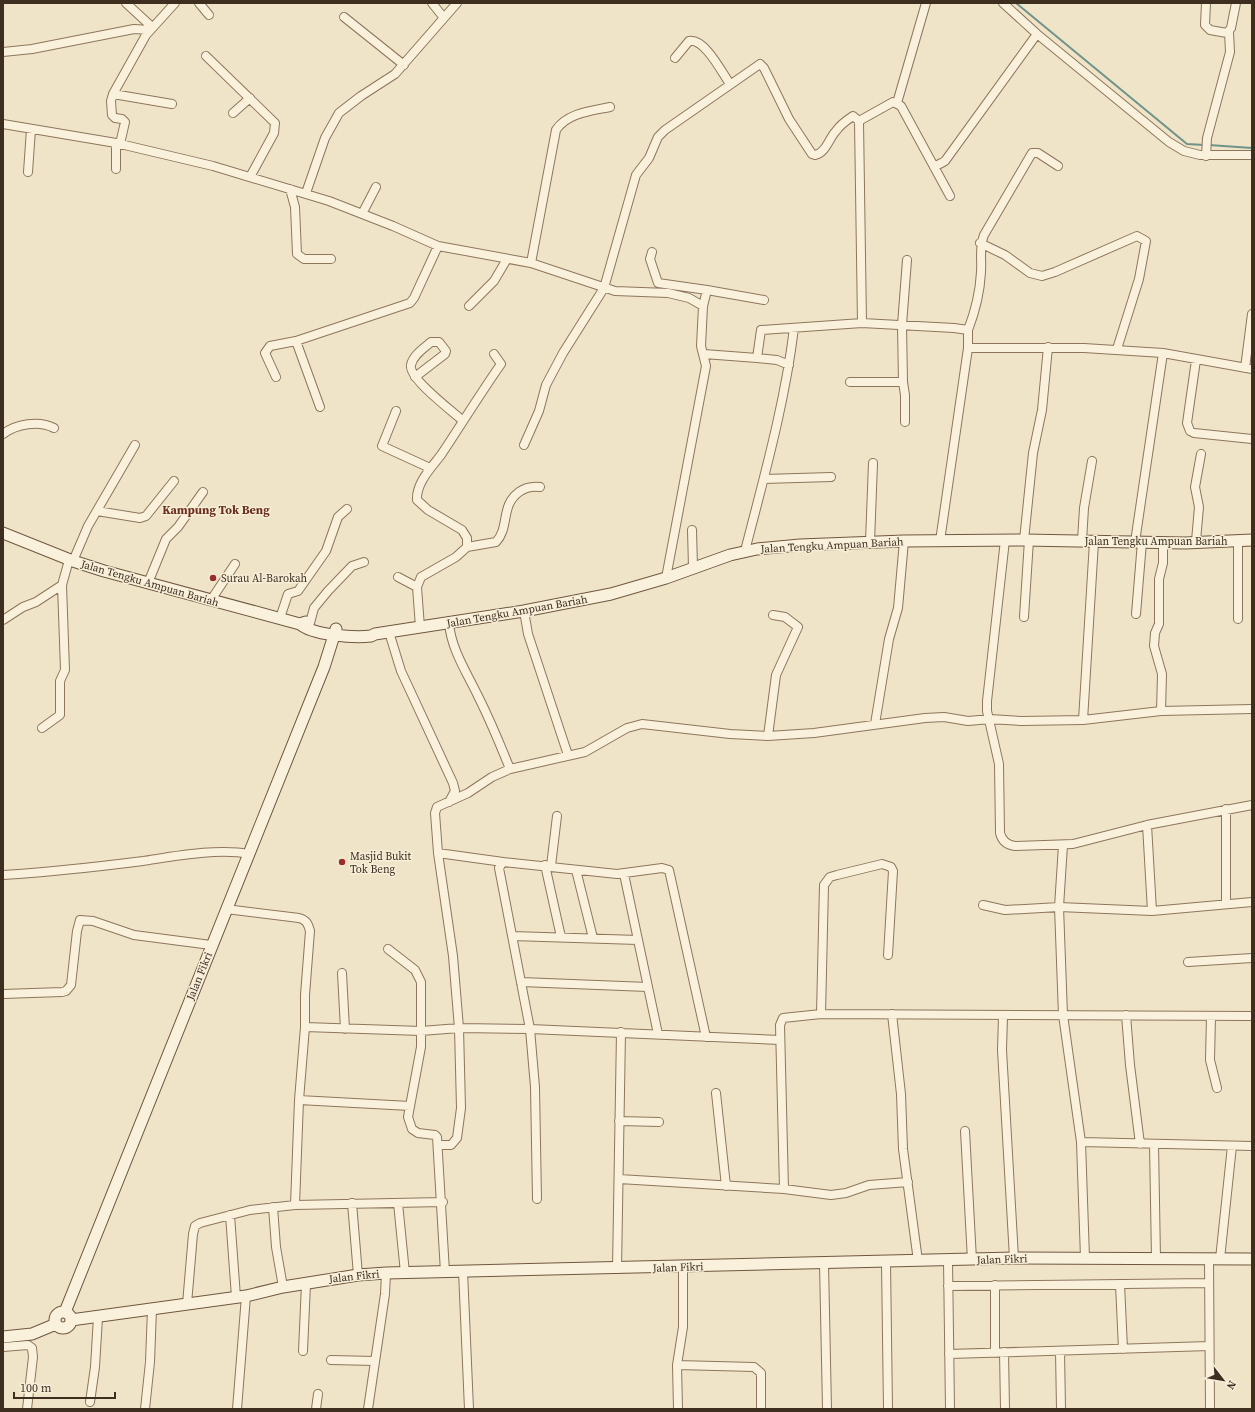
<svg xmlns="http://www.w3.org/2000/svg" width="1255" height="1412" font-family="'Source Serif 4',serif">
	<style>
		.lines { fill: none; stroke-linecap: round; stroke-linejoin: round }
		.stream { stroke: #6f938a; stroke-width: 2 }
		.street-casing { stroke: #8d765c; stroke-width: 10 }
		.secondary-casing { stroke: #6f573f; stroke-width: 13 }
		.street { stroke: #faf1dc; stroke-width: 8 }
		.secondary { stroke: #faf1dc; stroke-width: 11 }
		.poi-dot { fill: #9e2a2b; stroke: #f7eed8; stroke-width: 1.5 }
		.labels { text-anchor: middle; stroke-width: 3; stroke-linejoin: round; paint-order: stroke }
		.street-label { font-size: 11px; fill: #3d2e20; stroke: #f7eed8 }
		.poi-label { font-size: 11px; fill: #3d2e20; stroke: #f7eed8; text-anchor: start }
		.neighbourhood-label { font-size: 12px; font-weight: bold; fill: #6b2e1e; stroke: #f7eed8 }
	</style>
	<rect width="100%" height="100%" fill="#f0e4c8"/>
	<g class="lines">
		<path class="stream" d="M 1016,3 L 1187,144 L 1205,145
			M 1209,145 L 1252,148"/>
		<g class="street-casing">
			<path id="street" d="M 126,3 L 152,27
				M 199,3 L 209,15
				M 432,3 L 444,18
				M 1003,3 L 1037,34 L 1169,142 L 1184,151 L 1200,155 L 1252,155
				M 1206,3 L 1205,25 L 1210,30 L 1227,33 L 1231,28 L 1236,3
				M 344,17 L 404,65
				M 3,52 L 32,49 L 134,29 L 150,30
				M 206,56 L 275,123 L 274,133 L 250,177
				M 675,58 L 689,41 C 705,38 722,73 730,84
				M 113,94 L 172,104
				M 897,103 L 926,3
				M 233,113 L 250,98
				M 3,124 L 116,143 L 213,166 L 329,201 L 393,226 L 438,246 L 531,263 L 615,291 L 668,293 L 689,298 L 703,306
				M 120,144 L 125,122 L 122,119 L 115,118 L 112,115 L 111,101 L 113,94 L 146,35 L 175,3
				M 1206,156 L 1207,138 L 1230,52 L 1229,32
				M 934,167 L 945,161 L 1037,34
				M 116,169 L 116,143
				M 28,172 L 31,129
				M 290,189 L 295,207 L 297,254 L 304,259 L 331,259
				M 306,193 L 325,138 L 339,113 L 361,96 L 395,74 L 457,3
				M 362,214 L 376,187
				M 980,243 L 1005,255 L 1030,273 L 1042,276 L 1055,272 L 1137,236 L 1146,241 L 1139,279 L 1117,349
				M 652,252 L 650,259 L 658,283 L 707,290
				M 531,263 L 556,130 C 567,113 591,111 610,107
				M 469,306 L 494,281 L 507,259
				M 862,323 L 859,121 L 893,102 L 901,106 L 950,196
				M 968,330 C 975,312 980,292 981,272 C 982,259 979,247 984,235 L 1032,153 L 1038,153 L 1058,166
				M 296,341 L 320,407
				M 968,348 L 1084,348 L 1163,353
				M 704,354 L 757,358 L 761,330 L 862,323 L 954,328 L 968,330 L 968,348 L 940,541
				M 757,358 L 777,360 L 789,365
				M 1196,360 L 1187,423 L 1190,431 L 1194,433 L 1252,439
				M 1245,368 L 1252,314
				M 276,377 L 265,353 L 270,346 L 296,341 L 410,303 L 414,298 L 438,246
				M 415,377 L 445,354 L 446,351 L 439,342 L 431,342 C 424,348 413,355 411,365 C 408,378 452,411 462,420
				M 850,382 L 903,382 L 902,325 L 907,260
				M 903,382 L 905,395 L 905,422
				M 396,411 L 382,446 L 430,468
				M 3,434 C 16,424 39,420 54,428
				M 524,445 L 539,411 L 546,385 L 563,353 L 604,288 L 636,175 L 649,158 L 658,137 L 665,130 L 760,64 L 764,68 L 789,119 L 812,154 L 815,155 C 826,153 829,138 836,131 C 840,125 847,120 853,116 L 859,121
				M 764,479 L 831,477
				M 97,511 L 140,518 L 146,516 L 174,481
				M 692,530 L 693,567
				M 1005,540 L 987,701 L 987,711 L 999,764 L 1000,833 C 1002,841 1007,845 1015,846 L 1073,844 L 1147,825 L 1252,805
				M 1024,540 L 1033,453 L 1042,410 L 1048,347
				M 1082,541 L 1084,508 L 1092,461
				M 1196,541 L 1199,507 L 1195,487 L 1201,454
				M 1238,541 L 1238,619
				M 870,542 L 873,463
				M 1135,542 L 1163,353 L 1252,369
				M 467,547 L 467,538 L 462,530 L 428,510 L 417,500 C 416,483 431,468 441,455 C 461,425 480,394 501,364 L 494,354
				M 745,551 C 764,477 785,403 794,328
				M 73,561 L 88,526 L 135,445
				M 398,577 L 417,587
				M 666,578 L 706,366 L 701,346 L 703,306 L 707,290 L 764,300
				M 148,583 L 166,539 L 178,527 L 203,492
				M 211,600 L 235,564
				M 524,611 L 528,634 L 568,755
				M 1136,614 L 1142,542
				M 1024,617 L 1029,540
				M 280,618 L 288,594 L 298,591 L 326,551 L 338,517 L 347,509
				M 3,620 L 23,607 L 36,602 L 62,585 L 69,560
				M 310,623 L 314,608 L 328,591 L 352,566 L 364,562
				M 449,623 C 451,649 467,673 478,696 C 490,720 500,744 510,769
				M 420,627 L 417,587 L 421,577 L 456,557 L 467,547 L 496,542 C 510,527 500,506 519,492 C 526,487 532,486 540,487
				M 389,632 L 401,671 L 453,783 L 455,791 L 449,802
				M 1161,711 L 1162,674 L 1154,646 L 1155,633 L 1159,624 L 1159,579 L 1163,563 L 1163,542
				M 1083,720 L 1094,542
				M 875,724 L 889,639 L 898,608 L 904,541
				M 42,728 L 60,715 L 60,681 L 65,670 L 62,585
				M 768,736 L 776,675 L 798,627 L 785,617 L 773,615
				M 1226,809 L 1226,904
				M 1147,825 L 1152,911
				M 1063,845 L 1059,907 L 1063,1015 L 1081,1142 L 1085,1258
				M 438,853 L 503,862
				M 545,865 L 561,937
				M 551,866 L 557,816
				M 576,870 L 593,938
				M 624,874 L 658,1034
				M 3,875 C 50,872 96,867 143,861 C 176,856 217,848 250,854
				M 983,905 L 1005,910 L 1059,907 L 1152,911 L 1252,902
				M 226,909 L 299,918 C 306,920 308,923 310,931 L 305,995 L 305,1027 L 299,1100 L 295,1205
				M 512,936 L 638,940
				M 388,949 L 415,970 L 421,982 L 421,1047 L 408,1117 L 412,1129 L 418,1133 L 435,1135 L 437,1137 L 445,1272
				M 1188,962 L 1252,958
				M 342,973 L 345,1029
				M 521,982 L 648,987
				M 3,994 L 62,992 L 66,991 L 71,985 L 77,931 L 80,920 L 93,921 L 134,935 L 211,945
				M 821,1014 L 824,885 L 830,877 L 837,875 L 882,864 L 891,867 L 893,871 L 888,955
				M 892,1014 L 901,1094 L 903,1149 L 918,1261
				M 1126,1015 L 1130,1065 L 1140,1144
				M 1003,1016 L 1002,1050 L 1014,1258
				M 1211,1016 L 1210,1060 L 1217,1088
				M 305,1027 L 421,1031 L 459,1028 L 530,1029 L 780,1040
				M 716,1093 L 726,1186
				M 299,1100 L 410,1106
				M 619,1121 L 659,1122
				M 965,1131 L 972,1260
				M 1081,1142 L 1252,1146
				M 1154,1144 L 1156,1259
				M 438,1145 L 451,1145 L 457,1138 L 461,1108 L 459,1028 L 453,956 L 438,853 L 435,813 L 437,807 L 468,793 L 492,777 L 510,769 L 585,752 L 627,728 L 642,724 L 730,734 L 768,736 L 814,733 L 925,718 L 944,717 L 968,721 L 990,719 L 1021,721 L 1083,720 L 1161,711 L 1252,709
				M 619,1179 L 784,1189 L 831,1195 L 846,1193 L 869,1185 L 908,1182
				M 784,1189 L 780,1025 L 783,1018 L 821,1014 L 1252,1016
				M 537,1199 L 535,1087 L 530,1029 L 499,868 L 503,862 L 617,874 L 662,868 L 669,870 L 706,1037
				M 352,1203 L 358,1275
				M 398,1203 L 405,1273
				M 273,1207 L 276,1247 L 283,1287
				M 230,1215 L 236,1297
				M 1209,1259 L 1210,1409
				M 1220,1259 L 1232,1146
				M 948,1260 L 950,1409
				M 886,1262 L 888,1409
				M 824,1263 L 827,1409
				M 617,1269 L 621,1032
				M 463,1271 L 469,1409
				M 1120,1284 L 1123,1349
				M 995,1285 L 995,1353
				M 948,1286 L 1209,1283
				M 187,1304 L 193,1234 L 195,1226 L 200,1223 L 250,1210 L 295,1205 L 443,1202
				M 3,1347 L 28,1345 L 32,1348 L 33,1357 L 27,1409
				M 303,1351 L 306,1284
				M 1060,1351 L 1061,1409
				M 1004,1352 L 1005,1409
				M 949,1354 L 1209,1346
				M 331,1360 L 375,1361
				M 677,1365 L 754,1367 L 761,1373 L 761,1409
				M 90,1402 L 95,1367 L 98,1317
				M 145,1409 L 150,1362 L 152,1309
				M 237,1409 L 246,1296
				M 316,1409 L 318,1394
				M 368,1409 L 385,1294 L 386,1273
				M 678,1409 L 677,1365 L 683,1327 L 683,1267"/>
		</g>
		<g class="secondary-casing">
			<path id="secondary" d="M 3,533 L 73,561 L 104,571 L 300,624 L 306,622
				M 300,624 C 312,635 354,638 371,636 L 375,634 L 524,611 L 611,594 L 666,578 L 730,555 L 757,549 L 800,545 L 904,541 L 1024,540 L 1185,543 L 1252,540
				M 65,1312 L 324,667 L 336,629
				M55 1320a8 8 0 1 1 16 0a8 8 0 1 1-16 0Z
				M 71,1320 L 246,1296 L 283,1287 L 358,1275 L 386,1273 L 1014,1258 L 1252,1259
				M 3,1337 L 32,1334 L 56,1324"/>
		</g>
		<use href="#street" class="street"/>
		<use href="#secondary" class="secondary"/>
	</g>
	<g class="poi-dot">
		<circle cx="213" cy="578" r="4"/>
		<circle cx="342" cy="862" r="4"/>
	</g>
	<g class="labels">
		<g class="street-label">
			<text x="1156" y="545">Jalan Tengku Ampuan Bariah</text>
			<text transform="translate(832 545) rotate(-3)" y="4">Jalan Tengku Ampuan Bariah</text>
			<text transform="translate(150 583) rotate(16)" y="4">Jalan Tengku Ampuan Bariah</text>
			<text transform="translate(517 611) rotate(-10)" y="4">Jalan Tengku Ampuan Bariah</text>
			<text transform="translate(199 976) rotate(-68)" y="4">Jalan Fikri</text>
			<text transform="translate(1002 1259) rotate(-2)" y="4">Jalan Fikri</text>
			<text transform="translate(678 1267) rotate(-2)" y="4">Jalan Fikri</text>
			<text transform="translate(354 1276) rotate(-6)" y="4">Jalan Fikri</text>
		</g>
		<g class="poi-label">
			<text x="221" y="582">Surau Al-Barokah</text>
			<text x="350" y="860">Masjid Bukit<tspan x="350" dy="13">Tok Beng</tspan></text>
		</g>
		<g class="neighbourhood-label">
			<text x="216" y="514">Kampung Tok Beng</text>
		</g>
	</g>
	<rect width="1255" height="1412" fill="none" stroke="#3d2e20" stroke-width="8"/>
	<g transform="translate(1223 1380) rotate(121)" stroke="#f7eed8" stroke-width="3" paint-order="stroke">
	<path d="M0-3L7 15L0 10L-7 15Z" fill="#3d2e20"/>
	<text y="-6" font-size="11" font-weight="bold" text-anchor="middle" fill="#3d2e20">N</text>
	</g>
	<path d="M14 1392v6h101v-6" fill="none" stroke="#3d2e20" stroke-width="2"/>
	<text x="20" y="1392" font-size="12" fill="#3d2e20" stroke="#f7eed8" stroke-width="3" paint-order="stroke">100 m</text>
</svg>
